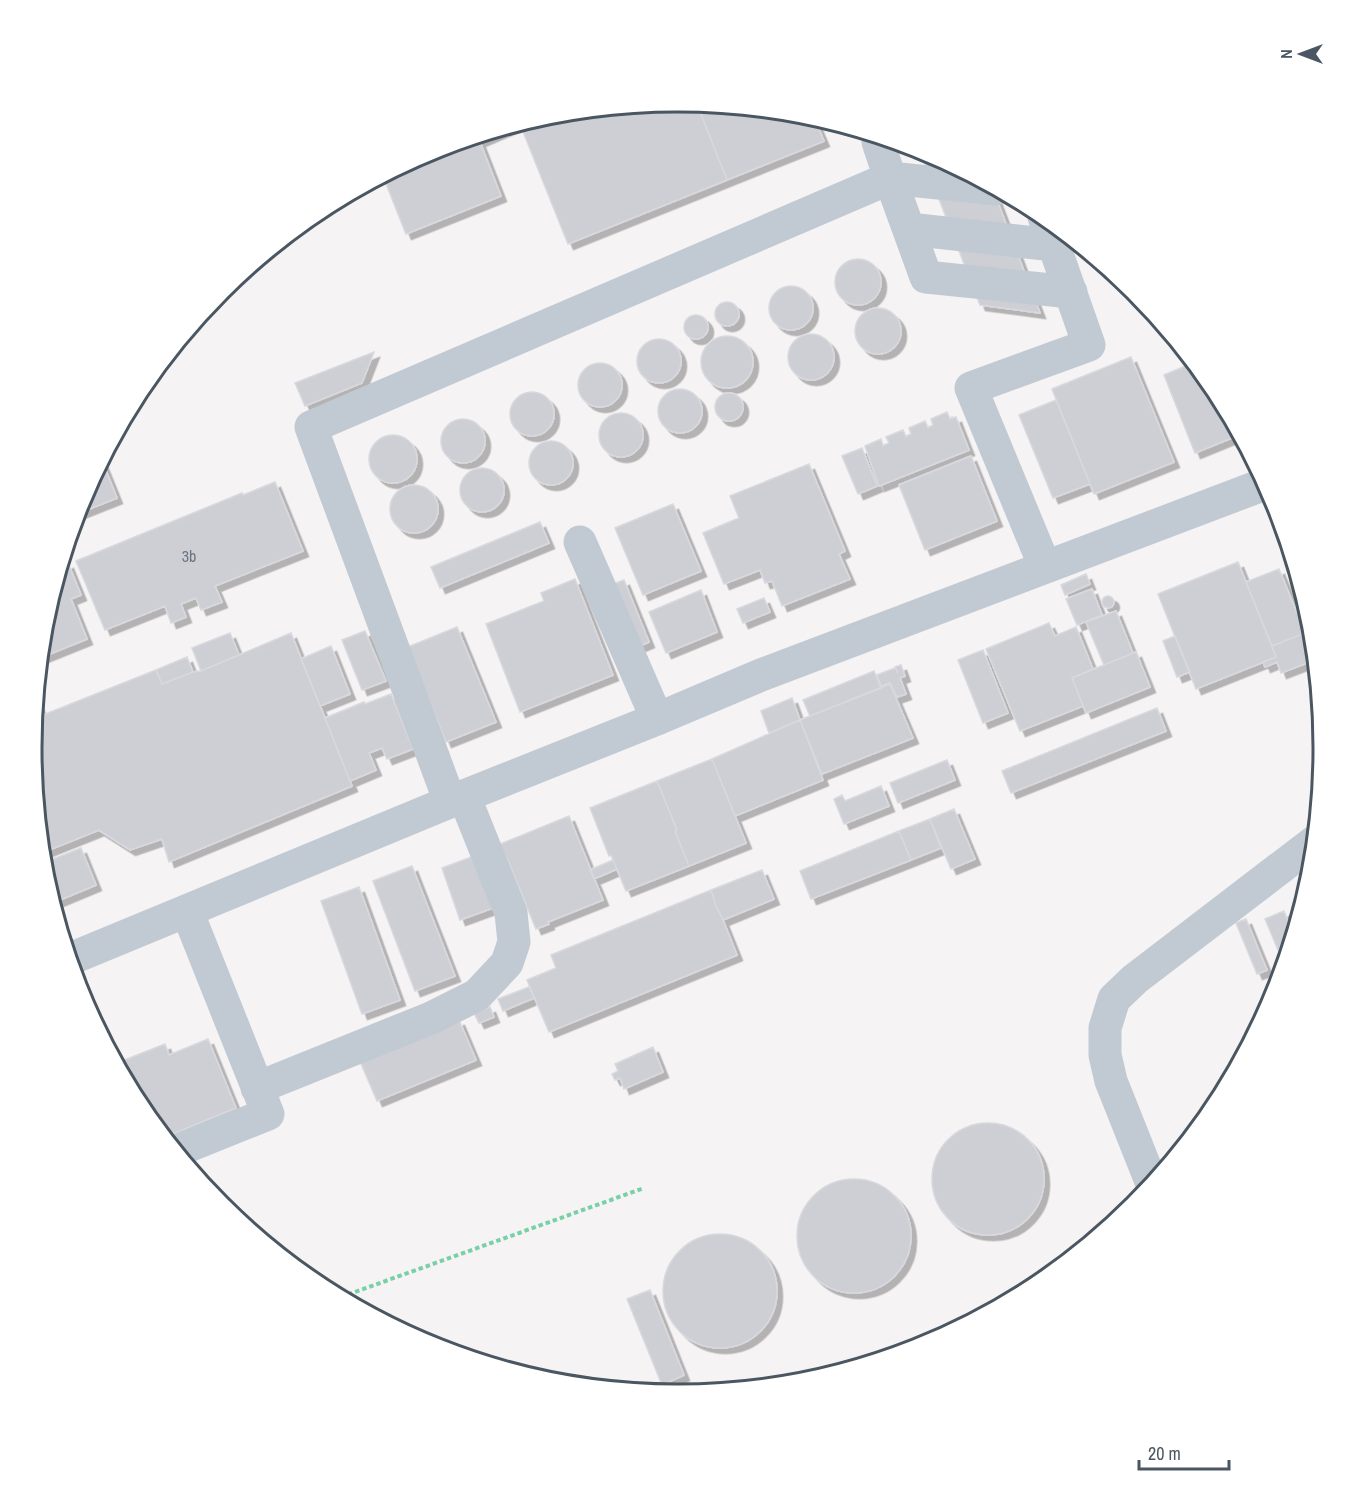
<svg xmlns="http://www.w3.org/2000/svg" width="1355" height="1496" font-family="'Archivo Narrow',sans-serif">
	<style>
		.building { fill: #cdcfd5; stroke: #d7d9de; stroke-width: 1.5; filter: url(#shadow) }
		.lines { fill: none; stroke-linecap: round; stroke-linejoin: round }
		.path { stroke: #7ad0a6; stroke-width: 4; stroke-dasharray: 4.5 3; stroke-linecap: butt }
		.minor { stroke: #c1cad2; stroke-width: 33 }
		.labels { text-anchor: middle; stroke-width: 4.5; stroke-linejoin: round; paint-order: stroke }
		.number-label { font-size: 16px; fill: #6b747e }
		.rim { fill: none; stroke: #4a5661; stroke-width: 3 }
	</style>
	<defs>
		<filter id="shadow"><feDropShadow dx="5.5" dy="5.5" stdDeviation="0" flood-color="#0004"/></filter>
	</defs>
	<rect width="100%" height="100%" fill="#f5f3f3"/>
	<path class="building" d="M 678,102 L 697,104 L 727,180 L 568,244 L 520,124 L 552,114 Z
		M 697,104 L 804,114 L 814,118 L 824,141 L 727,180 Z
		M 520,124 L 480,141 L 478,137 Z
		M 478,137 L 501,196 L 406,234 L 383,176 L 431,151 Z
		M 920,150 L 992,187 L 1040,313 L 980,305 Z
		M835 282a23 23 0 1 1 46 0a23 23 0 1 1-46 0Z
		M769 308a22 22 0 1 1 44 0a22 22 0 1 1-44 0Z
		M715 314a12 12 0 1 1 24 0a12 12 0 1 1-24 0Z
		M855 331a23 23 0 1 1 46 0a23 23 0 1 1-46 0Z
		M684 327a12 12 0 1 1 24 0a12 12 0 1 1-24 0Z
		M788 357a23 23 0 1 1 46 0a23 23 0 1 1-46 0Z
		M701 362a26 26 0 1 1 52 0a26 26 0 1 1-52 0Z
		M637 361a22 22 0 1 1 44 0a22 22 0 1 1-44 0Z
		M 374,352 L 362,383 L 305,406 L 295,383 Z
		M 1131,357 L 1174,462 L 1094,494 L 1052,389 Z
		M 1193,363 L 1215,389 L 1239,435 L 1195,453 L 1164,375 Z
		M578 385a22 22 0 1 1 44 0a22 22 0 1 1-44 0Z
		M658 411a22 22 0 1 1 44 0a22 22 0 1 1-44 0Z
		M510 414a22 22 0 1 1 44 0a22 22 0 1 1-44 0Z
		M715 407a14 14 0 1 1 28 0a14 14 0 1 1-28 0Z
		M 1056,400 L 1090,484 L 1053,498 L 1019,415 Z
		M 947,412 L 950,419 L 956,417 L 969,450 L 879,486 L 865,446 L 881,439 L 883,446 L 889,443 L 886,437 L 903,430 L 906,437 L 911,434 L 909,428 L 925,421 L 928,428 L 933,425 L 931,419 Z
		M599 435a22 22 0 1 1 44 0a22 22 0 1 1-44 0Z
		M441 441a22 22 0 1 1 44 0a22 22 0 1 1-44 0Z
		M369 459a24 24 0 1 1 48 0a24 24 0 1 1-48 0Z
		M529 463a22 22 0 1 1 44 0a22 22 0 1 1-44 0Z
		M 862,448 L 877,486 L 858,494 L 842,456 Z
		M 971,456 L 997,521 L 925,550 L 899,485 Z
		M 102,461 L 117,498 L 77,514 L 81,500 Z
		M 809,464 L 845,551 L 839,554 L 850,579 L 782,606 L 772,581 L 765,583 L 760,570 L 724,584 L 703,533 L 739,518 L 730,496 Z
		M460 490a22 22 0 1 1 44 0a22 22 0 1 1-44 0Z
		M 275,482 L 303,551 L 215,586 L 222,602 L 201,610 L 196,598 L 181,604 L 186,617 L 171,623 L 165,606 L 105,630 L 76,561 L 242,493 L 243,495 Z
		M390 509a24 24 0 1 1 48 0a24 24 0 1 1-48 0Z
		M 673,504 L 701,571 L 643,595 L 615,528 Z
		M 540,522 L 549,543 L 440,588 L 431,567 Z
		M 1238,562 L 1276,657 L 1196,689 L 1158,594 Z
		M 68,563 L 81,595 L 71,599 L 87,639 L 40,658 L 44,622 L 61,566 Z
		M 1279,569 L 1305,633 L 1272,646 L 1246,582 Z
		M 1086,574 L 1090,584 L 1065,595 L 1061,585 Z
		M 575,579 L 613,675 L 520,712 L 486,624 L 544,601 L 541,593 Z
		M 624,580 L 649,642 L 633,649 L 608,586 Z
		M 1092,589 L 1102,615 L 1077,625 L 1066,599 Z
		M 701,590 L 717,632 L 666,653 L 649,612 Z
		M1102 602a6 6 0 1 1 12 0a6 6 0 1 1-12 0Z
		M 764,598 L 770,612 L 743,623 L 737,609 Z
		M 1116,611 L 1133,653 L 1104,665 L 1086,622 Z
		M 1049,623 L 1055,636 L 1076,627 L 1093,669 L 1072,678 L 1083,706 L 1020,731 L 986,649 Z
		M 457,627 L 496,722 L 446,742 L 408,647 Z
		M 365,631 L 386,681 L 362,690 L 342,640 Z
		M 230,633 L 239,655 L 201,671 L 192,648 Z
		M 291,633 L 352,786 L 169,862 L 162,839 L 130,850 L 99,830 L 42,853 L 32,748 L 36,699 L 43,715 L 156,670 L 162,684 L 193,672 L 201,671 Z
		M 1305,633 L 1308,640 L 1313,638 L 1315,660 L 1281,673 L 1277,662 L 1265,667 L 1263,662 L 1276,657 L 1272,646 Z
		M 1175,636 L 1190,672 L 1177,677 L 1163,641 Z
		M 331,646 L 350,694 L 320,706 L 301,659 Z
		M 983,650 L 1008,713 L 983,723 L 958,660 Z
		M 1136,652 L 1150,687 L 1086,713 L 1072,678 Z
		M 187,657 L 193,672 L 162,684 L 156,670 Z
		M 901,665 L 905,676 L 900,678 L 906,694 L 897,697 L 890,683 L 881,686 L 877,675 L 895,668 L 898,673 L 895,667 Z
		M 874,671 L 881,688 L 810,716 L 803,700 Z
		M 890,684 L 913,738 L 822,774 L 800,720 Z
		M 391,694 L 413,749 L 387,759 L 382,748 L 369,753 L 376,770 L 350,781 L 325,718 L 364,702 L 365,704 Z
		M 792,698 L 800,720 L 769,733 L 761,711 Z
		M 1157,708 L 1166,731 L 1011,793 L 1002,771 Z
		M 800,720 L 823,780 L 735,816 L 712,759 Z
		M 712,759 L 746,843 L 689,866 L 675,831 L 677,830 L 657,781 Z
		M 947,760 L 955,780 L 898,803 L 890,783 Z
		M 657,781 L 677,830 L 675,831 L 689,866 L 626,891 L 611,855 L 609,856 L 590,808 Z
		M 881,786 L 889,806 L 844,824 L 834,799 L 842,795 L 845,801 Z
		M 954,809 L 975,859 L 951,869 L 930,819 Z
		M 569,816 L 603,900 L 548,922 L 549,924 L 536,929 L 507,858 L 504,860 L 498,845 Z
		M 930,819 L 941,848 L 911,860 L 899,831 Z
		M 899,831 L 911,860 L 811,899 L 800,871 Z
		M 81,848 L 96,885 L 53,903 L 44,874 L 43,863 Z
		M 474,856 L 493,908 L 460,920 L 442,868 Z
		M 613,860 L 617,869 L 594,879 L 590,870 Z
		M 412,866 L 455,976 L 415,991 L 373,881 Z
		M 762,870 L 774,899 L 723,920 L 716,906 L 711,890 Z
		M 359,887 L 400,1000 L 362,1014 L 321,901 Z
		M 711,890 L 716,906 L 723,920 L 737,955 L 549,1032 L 527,980 L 556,968 L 551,955 Z
		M 1284,911 L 1293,934 L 1287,955 L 1281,957 L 1265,919 Z
		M 1246,919 L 1267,970 L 1257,974 L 1236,923 Z
		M 529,987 L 534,998 L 503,1011 L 498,999 Z
		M 490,1007 L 494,1017 L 479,1023 L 474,1013 Z
		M 459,1020 L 476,1060 L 377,1101 L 359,1059 Z
		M 208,1039 L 236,1108 L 165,1137 L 140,1107 L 117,1063 L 165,1044 L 169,1055 Z
		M 653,1047 L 663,1072 L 624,1089 L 620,1078 L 615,1080 L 612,1074 L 618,1071 L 615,1064 Z
		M932 1179a56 56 0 1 1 112 0a56 56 0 1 1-112 0Z
		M797 1236a57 57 0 1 1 114 0a57 57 0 1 1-114 0Z
		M663 1291a57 57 0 1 1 114 0a57 57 0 1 1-114 0Z
		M 650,1290 L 684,1375 L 662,1385 L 627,1299 Z"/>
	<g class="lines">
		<path class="path" d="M 341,1297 L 644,1188"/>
		<path class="minor" d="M 996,189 L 890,178 L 926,277 L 1071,292
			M 1044,217 L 1089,345 L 971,388 L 1045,567
			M 909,229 L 1054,245
			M 580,542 L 657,719
			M 450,802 L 311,427 L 890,178 L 878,142 L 887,140
			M 70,959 L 464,796 L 657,719 L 761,675 L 1265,484
			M 257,1088 L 431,1018 L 477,995 L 507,963 L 514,942 L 511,913 L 464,796
			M 176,1151 L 268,1114 L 187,911
			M 1152,1184 L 1111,1081 L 1105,1055 L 1105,1028 L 1114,999 L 1135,979 L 1314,842"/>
	</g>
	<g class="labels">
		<g class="number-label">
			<text x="189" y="562">3b</text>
		</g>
	</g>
	<path d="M0 0H1355V1496H0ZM677 112H678A635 635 0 0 1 1313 747V749A635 635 0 0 1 678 1384H677A635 635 0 0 1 42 749V747A635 635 0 0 1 677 112Z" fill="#fff" fill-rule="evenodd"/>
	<path class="rim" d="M677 112H678A635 635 0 0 1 1313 747V749A635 635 0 0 1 678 1384H677A635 635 0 0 1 42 749V747A635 635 0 0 1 677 112Z"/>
	<g transform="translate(1301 54) rotate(270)" stroke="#ffffff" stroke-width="4.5" paint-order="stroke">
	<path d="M0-4.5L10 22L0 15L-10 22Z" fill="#4a5661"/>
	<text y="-9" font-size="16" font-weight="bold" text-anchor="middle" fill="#4a5661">N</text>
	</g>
	<path d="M1139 1460v9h90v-9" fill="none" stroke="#4a5661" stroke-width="3"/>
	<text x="1148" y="1460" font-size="18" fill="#4a5661" stroke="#ffffff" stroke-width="4.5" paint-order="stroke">20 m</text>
</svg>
